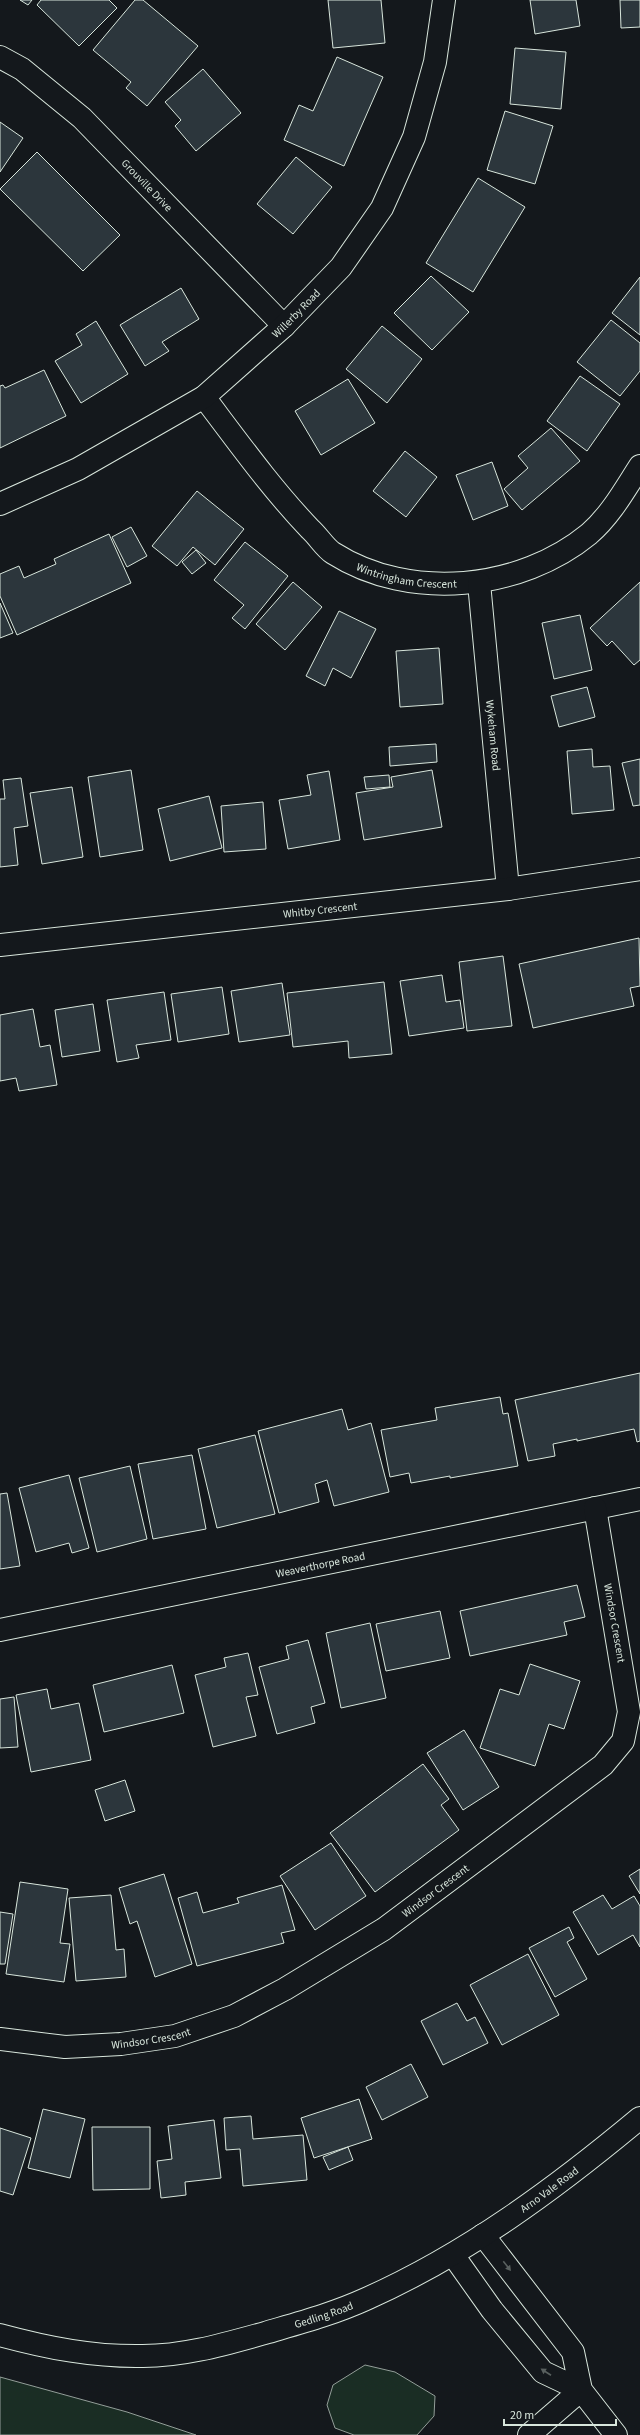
<svg xmlns="http://www.w3.org/2000/svg" width="640" height="2435" font-family="'Source Sans 3',sans-serif">
	<style>
		.green { fill: #1a2d24; stroke: #939e99 }
		.building { fill: #2c363c; stroke: #d8e6dc }
		.lines { fill: none; stroke-linecap: round; stroke-linejoin: round }
		.street-casing { stroke: #d8e6dc; stroke-width: 24 }
		.secondary-casing { stroke: #d8e6dc; stroke-width: 24 }
		.primary-casing { stroke: #d8e6dc; stroke-width: 24 }
		.street { stroke: #14181c; stroke-width: 22 }
		.secondary { stroke: #14181c; stroke-width: 22 }
		.primary { stroke: #14181c; stroke-width: 22 }
		.oneway { fill: #59605f }
		.labels { text-anchor: middle; stroke-width: 3; stroke-linejoin: round; paint-order: stroke }
		.street-label { font-size: 11px; fill: #d8e6dc; stroke: #14181c }
	</style>
	<rect width="100%" height="100%" fill="#14181c"/>
	<path class="green" d="M 365,2365 L 395,2372 L 435,2396 L 434,2416 L 417,2435 L 354,2435 L 335,2428 L 327,2405 L 333,2385 Z
		M 0,2377 L 127,2412 L 196,2435 L 0,2435 Z"/>
	<path class="building" d="M 20,0 L 32,0 L 28,5 Z
		M 41,0 L 109,0 L 117,8 L 79,46 L 37,5 Z
		M 135,0 L 143,0 L 198,46 L 147,106 L 126,88 L 131,82 L 93,50 Z
		M 328,0 L 381,0 L 385,43 L 333,48 Z
		M 530,0 L 576,0 L 580,26 L 535,34 Z
		M 620,0 L 640,0 L 640,27 L 621,28 Z
		M 515,48 L 566,52 L 561,109 L 510,104 Z
		M 337,57 L 383,77 L 344,166 L 284,140 L 299,105 L 313,111 Z
		M 203,69 L 241,113 L 196,151 L 175,126 L 181,120 L 165,102 Z
		M 505,111 L 553,126 L 535,184 L 487,170 Z
		M 0,122 L 23,138 L 0,172 Z
		M 37,152 L 120,235 L 83,271 L 0,189 Z
		M 296,157 L 332,187 L 293,234 L 257,204 Z
		M 478,178 L 525,207 L 473,292 L 426,263 Z
		M 431,276 L 469,312 L 432,350 L 394,313 Z
		M 640,277 L 640,335 L 612,313 Z
		M 181,288 L 199,319 L 162,342 L 169,351 L 145,366 L 120,325 Z
		M 611,320 L 640,343 L 640,371 L 620,396 L 577,362 Z
		M 96,321 L 128,374 L 81,403 L 55,361 L 82,345 L 76,334 Z
		M 382,326 L 422,359 L 387,403 L 346,369 Z
		M 44,370 L 66,416 L 0,448 L 0,386 L 3,385 L 5,388 Z
		M 580,376 L 620,404 L 587,451 L 547,421 Z
		M 348,379 L 375,423 L 321,455 L 295,411 Z
		M 551,428 L 580,461 L 522,510 L 504,489 L 528,468 L 518,456 Z
		M 405,451 L 437,477 L 406,517 L 373,491 Z
		M 492,462 L 508,506 L 473,520 L 456,475 Z
		M 197,491 L 244,529 L 215,565 L 193,547 L 177,566 L 152,546 Z
		M 131,527 L 147,556 L 127,567 L 112,537 Z
		M 109,534 L 131,583 L 17,635 L 0,596 L 0,574 L 19,566 L 24,578 L 56,564 L 54,559 Z
		M 245,542 L 288,576 L 245,629 L 232,618 L 244,605 L 214,580 Z
		M 196,550 L 206,563 L 192,574 L 182,562 Z
		M 293,582 L 322,607 L 285,650 L 256,624 Z
		M 640,582 L 640,660 L 634,665 L 612,641 L 607,646 L 590,628 Z
		M 0,603 L 13,633 L 0,638 Z
		M 339,611 L 376,629 L 351,678 L 333,668 L 325,686 L 306,676 Z
		M 580,615 L 592,670 L 554,679 L 542,623 Z
		M 439,648 L 443,704 L 400,707 L 396,651 Z
		M 587,687 L 595,717 L 559,727 L 551,696 Z
		M 436,744 L 437,762 L 390,766 L 389,747 Z
		M 592,749 L 593,767 L 610,766 L 614,810 L 572,814 L 567,751 Z
		M 640,759 L 640,805 L 633,806 L 622,763 Z
		M 131,770 L 143,850 L 100,857 L 88,777 Z
		M 432,770 L 442,827 L 364,840 L 356,793 L 393,787 L 391,777 Z
		M 329,771 L 340,840 L 288,849 L 279,800 L 311,795 L 307,775 Z
		M 389,775 L 390,787 L 366,789 L 364,777 Z
		M 21,778 L 28,826 L 14,828 L 18,865 L 0,867 L 0,799 L 5,799 L 3,780 Z
		M 72,787 L 83,857 L 42,864 L 30,793 Z
		M 209,796 L 222,848 L 170,861 L 158,809 Z
		M 263,802 L 266,849 L 224,852 L 221,806 Z
		M 639,938 L 640,986 L 630,988 L 634,1006 L 533,1028 L 519,964 Z
		M 503,956 L 512,1026 L 467,1031 L 459,962 Z
		M 442,975 L 446,1002 L 460,1000 L 464,1028 L 409,1036 L 400,981 Z
		M 384,982 L 392,1054 L 349,1058 L 348,1041 L 293,1047 L 287,993 Z
		M 282,983 L 290,1035 L 239,1042 L 231,991 Z
		M 222,987 L 229,1034 L 178,1042 L 171,994 Z
		M 164,992 L 171,1040 L 136,1045 L 139,1058 L 117,1062 L 107,1000 Z
		M 93,1004 L 100,1051 L 62,1057 L 55,1010 Z
		M 33,1009 L 40,1047 L 50,1045 L 57,1085 L 19,1091 L 16,1078 L 0,1081 L 0,1015 Z
		M 640,1373 L 640,1441 L 637,1442 L 634,1429 L 577,1441 L 577,1439 L 553,1444 L 555,1456 L 528,1461 L 515,1400 Z
		M 500,1397 L 503,1414 L 508,1413 L 518,1466 L 450,1478 L 450,1476 L 411,1483 L 409,1473 L 390,1477 L 381,1430 L 437,1420 L 435,1408 Z
		M 342,1409 L 348,1430 L 371,1423 L 389,1492 L 334,1506 L 327,1480 L 315,1484 L 319,1502 L 279,1513 L 258,1431 Z
		M 255,1435 L 275,1514 L 217,1528 L 198,1449 Z
		M 192,1455 L 206,1529 L 153,1539 L 138,1464 Z
		M 130,1466 L 147,1539 L 97,1552 L 79,1478 Z
		M 69,1475 L 89,1548 L 72,1553 L 69,1543 L 36,1552 L 19,1488 Z
		M 7,1493 L 20,1566 L 0,1569 L 0,1494 Z
		M 577,1585 L 585,1617 L 564,1622 L 567,1635 L 470,1656 L 460,1611 Z
		M 440,1611 L 450,1658 L 386,1671 L 376,1624 Z
		M 370,1623 L 386,1698 L 341,1708 L 326,1633 Z
		M 308,1640 L 325,1703 L 311,1707 L 315,1723 L 277,1734 L 259,1667 L 289,1659 L 286,1646 Z
		M 248,1653 L 258,1695 L 246,1697 L 256,1736 L 213,1747 L 195,1675 L 226,1667 L 224,1658 Z
		M 530,1664 L 580,1681 L 564,1729 L 549,1724 L 535,1766 L 480,1748 L 500,1689 L 519,1695 Z
		M 172,1665 L 184,1713 L 104,1732 L 93,1685 Z
		M 47,1689 L 51,1709 L 79,1703 L 91,1760 L 31,1772 L 16,1695 Z
		M 14,1697 L 18,1747 L 0,1748 L 0,1699 Z
		M 464,1730 L 499,1787 L 463,1810 L 427,1753 Z
		M 423,1764 L 449,1799 L 441,1805 L 459,1830 L 375,1892 L 330,1833 Z
		M 125,1780 L 135,1811 L 105,1821 L 95,1790 Z
		M 331,1843 L 366,1896 L 315,1930 L 280,1876 Z
		M 640,1869 L 640,1894 L 629,1876 Z
		M 164,1874 L 192,1964 L 155,1977 L 137,1921 L 130,1924 L 119,1888 Z
		M 20,1882 L 68,1889 L 60,1943 L 70,1944 L 64,1982 L 6,1974 Z
		M 282,1885 L 295,1930 L 281,1933 L 284,1943 L 197,1966 L 178,1898 L 197,1892 L 203,1913 L 239,1903 L 237,1898 Z
		M 111,1895 L 116,1950 L 124,1949 L 126,1977 L 76,1981 L 69,1898 Z
		M 603,1895 L 612,1909 L 634,1896 L 640,1906 L 640,1947 L 633,1935 L 598,1955 L 573,1912 Z
		M 0,1912 L 13,1914 L 5,1964 L 0,1964 Z
		M 569,1927 L 574,1938 L 567,1942 L 587,1979 L 555,1997 L 529,1948 Z
		M 528,1954 L 559,2015 L 502,2045 L 470,1985 Z
		M 457,2003 L 467,2021 L 475,2017 L 488,2043 L 443,2065 L 421,2021 Z
		M 411,2064 L 428,2097 L 382,2120 L 366,2087 Z
		M 359,2099 L 372,2139 L 314,2158 L 301,2118 Z
		M 43,2109 L 85,2119 L 70,2178 L 28,2168 Z
		M 251,2116 L 253,2139 L 303,2135 L 307,2180 L 243,2186 L 240,2149 L 226,2150 L 224,2118 Z
		M 214,2120 L 221,2178 L 185,2182 L 186,2195 L 161,2198 L 157,2161 L 172,2159 L 168,2126 Z
		M 92,2127 L 150,2127 L 150,2189 L 93,2190 Z
		M 0,2128 L 31,2138 L 13,2195 L 0,2191 Z
		M 348,2147 L 353,2160 L 329,2170 L 323,2157 Z"/>
	<g class="lines">
		<g class="street-casing">
			<g id="street">
				<path id="s1" d="M 0,57 L 22,69 L 82,118 L 284,326"/>
				<path id="s2" d="M 204,397 C 238,442 271,488 310,529 C 318,536 325,548 333,553 C 410,602 521,590 589,534 C 611,515 625,489 640,466"/>
				<path id="s3" d="M 0,504 L 78,469 L 204,397 L 284,326 L 341,267 L 382,208 L 414,137 L 435,62 L 444,0"/>
				<path id="s4" d="M 479,583 L 508,889"/>
				<path id="s5" d="M 0,945 L 508,889 L 640,869"/>
				<path id="s6" d="M 0,1630 L 640,1499"/>
				<path id="s7" d="M 0,2039 L 65,2047 L 121,2044 L 175,2036 L 234,2016 L 285,1989 L 384,1929 L 603,1765 L 623,1741 L 629,1712 L 595,1508"/>
			</g>
		</g>
		<g class="secondary-casing">
			<path id="secondary" d="M 483,2235 L 573,2352 L 581,2390 L 616,2435
				M 453,2255 L 492,2310 L 543,2372 L 581,2390
				M 529,2435 L 581,2390"/>
		</g>
		<g class="primary-casing">
			<g id="primary">
				<path id="s8" d="M 0,2335 C 48,2348 94,2357 143,2356 C 185,2356 225,2344 265,2333 C 299,2323 333,2314 366,2299 C 467,2254 556,2188 640,2118"/>
			</g>
		</g>
		<use href="#street" class="street"/>
		<use href="#secondary" class="secondary"/>
		<use href="#primary" class="primary"/>
	</g>
	<defs><path id="oneway-solid" d="M-6-.8H1V-3.2L6.5 0L1 3.2V.8H-6Z"/></defs>
	<g class="oneway">
		<use href="#oneway-solid" transform="translate(507 2266) rotate(52)"/>
		<use href="#oneway-solid" transform="translate(546 2372) rotate(-147)"/>
	</g>
	<g class="labels">
		<g class="street-label">
			<text dy="4" stroke="none"><textPath href="#s1" startOffset="196">Grouville Drive</textPath></text>
			<text dy="4" stroke="none"><textPath href="#s3" startOffset="355">Willerby Road</textPath></text>
			<text dy="4" stroke="none"><textPath href="#s2" startOffset="281">Wintringham Crescent</textPath></text>
			<text dy="4" stroke="none"><textPath href="#s4" startOffset="153">Wykeham Road</textPath></text>
			<text dy="4" stroke="none"><textPath href="#s5" startOffset="322">Whitby Crescent</textPath></text>
			<text dy="4" stroke="none"><textPath href="#s6" startOffset="327">Weaverthorpe Road</textPath></text>
			<text transform="translate(615 1623) rotate(80)" y="4">Windsor Crescent</text>
			<text dy="4" stroke="none"><textPath href="#s7" startOffset="476">Windsor Crescent</textPath></text>
			<text dy="4" stroke="none"><textPath href="#s7" startOffset="152">Windsor Crescent</textPath></text>
			<text dy="4" stroke="none"><textPath href="#s8" startOffset="590">Arno Vale Road</textPath></text>
			<text dy="4" stroke="none"><textPath href="#s8" startOffset="331">Gedling Road</textPath></text>
		</g>
	</g>
	<path d="M504 2419v6h112v-6" fill="none" stroke="#d8e6dc" stroke-width="2"/>
	<text x="510" y="2419" font-size="12" fill="#d8e6dc" stroke="#14181c" stroke-width="3" paint-order="stroke">20 m</text>
</svg>
